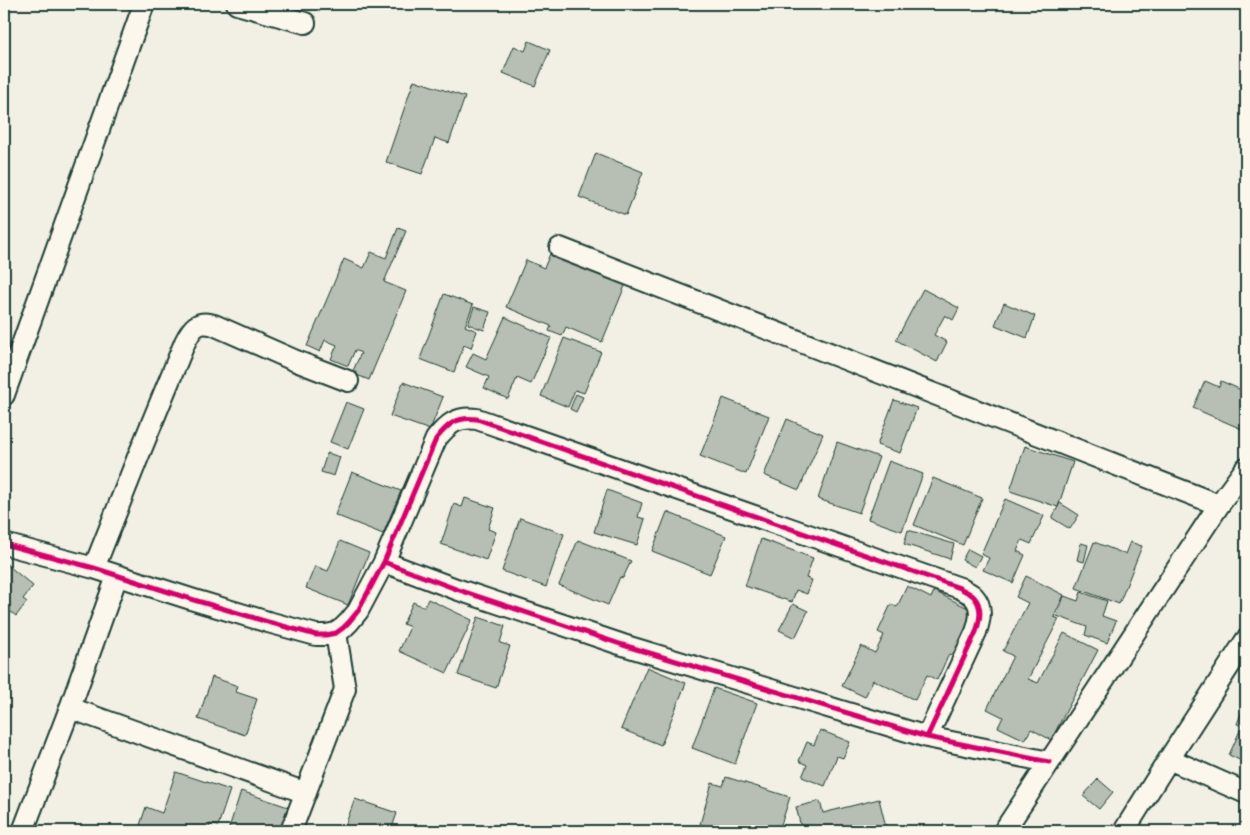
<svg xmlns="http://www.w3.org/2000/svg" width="1250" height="835" font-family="Kalam,sans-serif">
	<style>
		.building { fill: #b7beb3; stroke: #1f3d34 }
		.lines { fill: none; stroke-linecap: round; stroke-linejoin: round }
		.minor-casing { stroke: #1f3d34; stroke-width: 24 }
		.minor { stroke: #fbf7ec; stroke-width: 20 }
		.cycleway-casing { stroke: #fbf7ec; stroke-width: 8 }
		.cycleway { stroke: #d6006c; stroke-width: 5 }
	</style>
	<rect width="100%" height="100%" fill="#f2f0e5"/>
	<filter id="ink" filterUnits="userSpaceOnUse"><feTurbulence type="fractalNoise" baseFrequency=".02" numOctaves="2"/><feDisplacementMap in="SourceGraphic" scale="10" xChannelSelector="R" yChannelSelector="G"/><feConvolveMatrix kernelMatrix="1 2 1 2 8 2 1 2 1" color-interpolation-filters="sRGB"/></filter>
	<g filter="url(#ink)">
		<path class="building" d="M 529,41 L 550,50 L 535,86 L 503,73 L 514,46 L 525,51 Z
			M 414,80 L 465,97 L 449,143 L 435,138 L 422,174 L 386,162 Z
			M 596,153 L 643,172 L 626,215 L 579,197 Z
			M 398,228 L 406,231 L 384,282 L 406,291 L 369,380 L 352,373 L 361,353 L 355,350 L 348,366 L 331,359 L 337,345 L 325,340 L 320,352 L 307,346 L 344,259 L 364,268 L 371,252 L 386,258 Z
			M 552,249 L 627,281 L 602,342 L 566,327 L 562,336 L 549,331 L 551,326 L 506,307 L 526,260 L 544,268 Z
			M 923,289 L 959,308 L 953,320 L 945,315 L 934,335 L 947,342 L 937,362 L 896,340 Z
			M 444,294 L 473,305 L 465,326 L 477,331 L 471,348 L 464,345 L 454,372 L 420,359 Z
			M 1004,303 L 1035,316 L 1027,338 L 995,325 Z
			M 474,307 L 490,312 L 484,330 L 468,324 Z
			M 505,317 L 551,338 L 531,384 L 517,378 L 508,399 L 484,388 L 489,377 L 466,367 L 473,353 L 486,359 Z
			M 564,338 L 601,352 L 584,393 L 575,390 L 568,407 L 541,396 Z
			M 1205,381 L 1219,387 L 1221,381 L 1246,392 L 1246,424 L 1244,430 L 1193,408 Z
			M 403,382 L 443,397 L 430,430 L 390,416 Z
			M 576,394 L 583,397 L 576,412 L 570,409 Z
			M 723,398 L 769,416 L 746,474 L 700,456 Z
			M 894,400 L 917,408 L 900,453 L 877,445 Z
			M 346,402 L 364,409 L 348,449 L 330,442 Z
			M 787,419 L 823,434 L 799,490 L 764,475 Z
			M 837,442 L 879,457 L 859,513 L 818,499 Z
			M 1025,446 L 1073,462 L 1058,507 L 1010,491 Z
			M 327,453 L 340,457 L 334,476 L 321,472 Z
			M 889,461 L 923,474 L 902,531 L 868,519 Z
			M 352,472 L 401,491 L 383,534 L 335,515 Z
			M 933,478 L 982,498 L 963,545 L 914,525 Z
			M 607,490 L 642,503 L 638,517 L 645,519 L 637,545 L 594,532 Z
			M 465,498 L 495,508 L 488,529 L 496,532 L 486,560 L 441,544 L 454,504 L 462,507 Z
			M 1005,499 L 1044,516 L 1031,544 L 1022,540 L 1017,551 L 1025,555 L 1013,583 L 983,570 L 989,558 L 981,554 Z
			M 1060,503 L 1079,515 L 1070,529 L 1052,518 Z
			M 667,512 L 726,536 L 710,574 L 652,551 Z
			M 520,518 L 564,534 L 546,587 L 502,571 Z
			M 908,530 L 954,544 L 950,559 L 904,544 Z
			M 761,539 L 813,558 L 806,578 L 812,580 L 807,594 L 796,590 L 792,602 L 745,586 Z
			M 578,540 L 631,561 L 623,578 L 620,577 L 608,605 L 559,585 Z
			M 340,541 L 369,553 L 348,605 L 306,588 L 315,566 L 328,571 Z
			M 1094,542 L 1125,554 L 1130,542 L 1142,546 L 1119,604 L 1076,588 Z
			M 1081,543 L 1088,545 L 1084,562 L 1077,560 Z
			M 968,549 L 981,556 L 975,567 L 962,560 Z
			M 4,562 L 33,586 L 23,599 L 27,602 L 16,616 L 11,612 L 4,621 Z
			M 1026,576 L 1064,595 L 1054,617 L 1059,619 L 1028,679 L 1038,683 L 1064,633 L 1098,650 L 1051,740 L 1031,729 L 1025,740 L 998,727 L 1003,717 L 987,709 L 1013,656 L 1003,651 L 1028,603 L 1016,597 Z
			M 907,586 L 931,598 L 934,591 L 976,612 L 954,656 L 949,654 L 937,680 L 927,675 L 915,700 L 873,680 L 865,697 L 842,686 L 861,646 L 875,653 L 884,635 L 878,632 L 891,604 L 897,607 Z
			M 1081,592 L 1107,601 L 1102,616 L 1116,621 L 1107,643 L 1085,635 L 1087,627 L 1057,616 L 1064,596 L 1078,601 Z
			M 428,599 L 472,620 L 447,673 L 399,651 L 410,627 L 403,624 L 413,602 L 424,607 Z
			M 793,604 L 808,611 L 795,638 L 779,630 Z
			M 478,617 L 505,626 L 500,643 L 510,646 L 496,688 L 458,675 Z
			M 647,667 L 686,683 L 661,745 L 621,729 Z
			M 212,677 L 238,686 L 236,692 L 257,699 L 245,735 L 198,719 Z
			M 714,688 L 757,703 L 735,764 L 692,748 Z
			M 1244,706 L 1246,707 L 1246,763 L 1229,755 L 1242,726 L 1237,724 Z
			M 820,730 L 850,742 L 843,758 L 837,756 L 825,786 L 802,777 L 807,765 L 799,761 L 807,742 L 814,745 Z
			M 176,772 L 230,790 L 218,826 L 210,824 L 208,831 L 150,831 L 150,829 L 140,825 L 146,807 L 162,813 Z
			M 726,777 L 790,797 L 779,831 L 723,831 L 700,824 L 712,783 L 723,786 Z
			M 1098,779 L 1113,792 L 1099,809 L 1083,796 Z
			M 241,791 L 288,807 L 280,831 L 228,831 Z
			M 355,799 L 397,813 L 391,831 L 343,831 Z
			M 879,799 L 887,831 L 802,831 L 796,807 L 820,801 L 823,813 Z"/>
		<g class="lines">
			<g class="minor-casing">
				<path id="minor" d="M 237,4 L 305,23
					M 560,248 L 1219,505
					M 4,395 L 144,4
					M 4,544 L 94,568 L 194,600 L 268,622 L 316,635 L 326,635 L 336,633 L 343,628 L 349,622 L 358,611 L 384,562 L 456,589 L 623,645 L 927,737 L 1049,762
					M 384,562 L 436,439 C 448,424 457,416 477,419 L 960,588 C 964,591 971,593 974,597 C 983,607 980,620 976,632 L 927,737
					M 94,568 L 138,457 L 185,342 C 192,328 197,320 214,325 L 296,361 L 348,381
					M 70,708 L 306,793
					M 1169,759 L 1246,793
					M 23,831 L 70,708 L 117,576
					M 291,831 L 345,689 L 336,633
					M 1004,831 L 1219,505 L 1246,468
					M 1124,831 L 1169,759 L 1246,640"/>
			</g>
			<use href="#minor" class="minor"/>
			<g class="cycleway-casing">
				<path id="cycleway" d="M 4,544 L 94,568 L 194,600 L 268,622 L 316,635 L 326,635 L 336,633 L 343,628 L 349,622 L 358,611 L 384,562 L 456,589 L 623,645 L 927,737 L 1049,762
					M 384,562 L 436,439 C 448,424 457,416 477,419 L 960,588 C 964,591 971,593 974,597 C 983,607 980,620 976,632 L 927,737"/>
			</g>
			<use href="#cycleway" class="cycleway"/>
		</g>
	</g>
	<rect width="1250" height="835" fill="none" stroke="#fbf7ec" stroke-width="20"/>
	<rect x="10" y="10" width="1230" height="815" fill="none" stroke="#1f3d34" stroke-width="2" filter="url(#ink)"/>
</svg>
